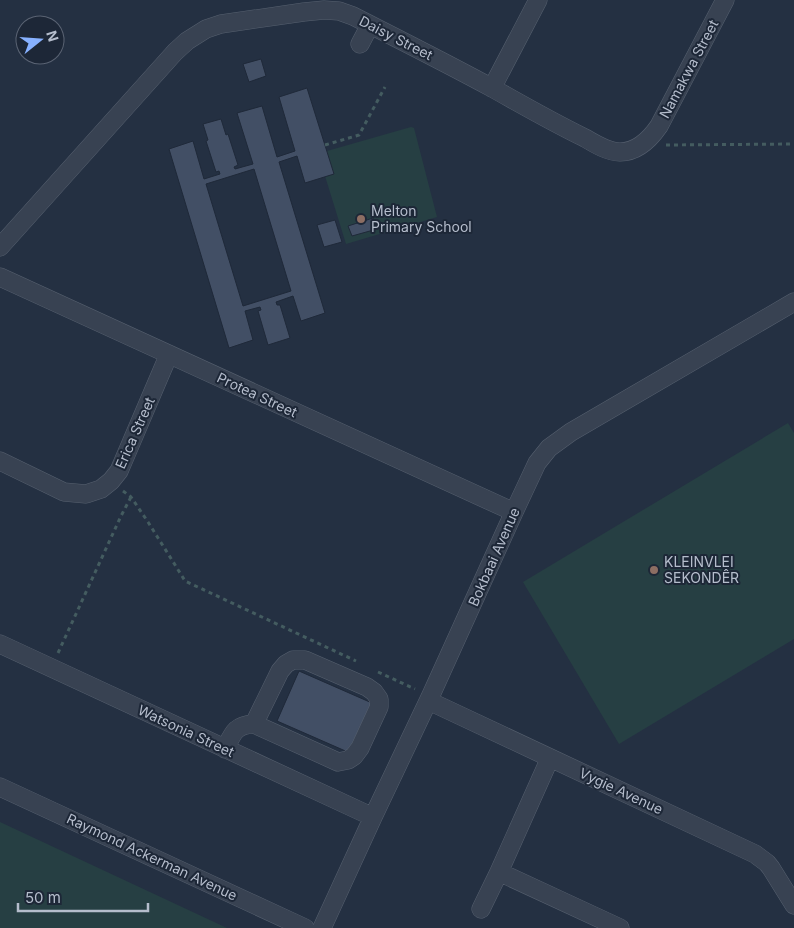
<svg xmlns="http://www.w3.org/2000/svg" width="794" height="928" font-family="Inter,sans-serif">
	<style>
		.green { fill: #263f43 }
		.building { fill: #424f65; stroke: #1f2939; fill-rule: evenodd }
		.lines { fill: none; stroke-linecap: round; stroke-linejoin: round }
		.minor-casing { stroke: #56606f; stroke-width: 19 }
		.path { stroke: #445c60; stroke-width: 3; stroke-dasharray: 4 4; stroke-linecap: butt }
		.minor { stroke: #384252; stroke-width: 18 }
		.education-dot { fill: #8d6e63; stroke: #1d2737; stroke-width: 2 }
		.labels { text-anchor: middle; stroke-width: 4; stroke-linejoin: round; paint-order: stroke }
		.street-label { font-size: 14px; fill: #b5bdcc; stroke: #1d2737 }
		.poi-label { font-size: 14px; fill: #b5bdcc; stroke: #1d2737; text-anchor: start }
	</style>
	<rect width="100%" height="100%" fill="#243042"/>
	<path class="green" d="M 411,127 L 414,128 L 437,217 L 346,244 L 325,176 L 327,151 Z
		M 788,423 L 794,433 L 794,639 L 619,744 L 523,582 Z
		M 0,822 L 227,928 L 0,928 Z"/>
	<path class="building" d="M 261,59 L 266,76 L 249,82 L 243,64 Z
		M 307,88 L 334,174 L 305,183 L 297,156 L 279,162 L 325,313 L 301,321 L 293,296 L 276,302 L 277,305 L 280,305 L 290,338 L 268,345 L 258,311 L 261,310 L 260,307 L 245,311 L 253,340 L 229,348 L 169,149 L 193,141 L 204,179 L 220,174 L 219,171 L 216,172 L 206,141 L 208,140 L 203,124 L 221,119 L 226,135 L 228,134 L 238,165 L 234,167 L 235,169 L 253,164 L 237,113 L 262,106 L 277,157 L 295,151 L 279,97 ZM 254,169 L 291,291 L 243,306 L 206,184 Z
		M 373,218 L 377,229 L 352,236 L 348,226 Z
		M 335,220 L 342,242 L 324,247 L 317,225 Z
		M 299,671 L 372,703 L 350,753 L 277,721 Z"/>
	<g class="lines">
		<g class="minor-casing">
			<path id="minor" d="M 360,44 L 370,25
				M 492,88 L 538,0
				M 0,247 L 175,52 L 187,41 L 206,29 L 221,24 L 304,12 L 324,10 L 339,11 L 353,16 C 400,40 448,64 494,89 C 524,106 554,123 585,138 C 595,144 608,152 620,152 C 638,152 650,139 659,126 L 725,0
				M 0,277 L 514,512
				M 0,461 L 64,492 L 86,494 L 101,489 L 111,481 L 119,471 L 169,354
				M 0,644 L 373,817
				M 429,701 L 755,854 L 767,863 L 771,868 L 794,905
				M 225,749 C 233,733 235,725 254,724 L 338,762 L 348,760 L 354,756 L 360,748 L 379,707 L 379,699 L 374,692 L 367,687 L 305,660 L 293,660 L 286,664 L 280,671 L 254,724
				M 0,787 L 305,928
				M 499,872 L 620,928
				M 481,909 L 499,872 L 550,758
				M 322,928 L 373,817 L 431,695 L 514,512 L 537,463 L 549,448 L 571,432 L 794,302"/>
		</g>
		<path class="path" d="M 325,145 L 359,135 L 385,87
			M 666,145 L 794,144
			M 123,491 L 131,497 L 148,522 L 182,576 L 185,581 L 356,661
			M 58,653 L 121,516 L 131,497
			M 378,672 L 415,689"/>
		<use href="#minor" class="minor"/>
	</g>
	<g class="education-dot">
		<circle cx="361" cy="219" r="5"/>
		<circle cx="654" cy="570" r="5"/>
	</g>
	<g class="labels">
		<g class="street-label">
			<text transform="translate(396 38) rotate(27)" y="5">Daisy Street</text>
			<text transform="translate(689 69) rotate(-62)" y="5">Namakwa Street</text>
			<text transform="translate(257 395) rotate(25)" y="5">Protea Street</text>
			<text transform="translate(135 433) rotate(-66)" y="5">Erica Street</text>
			<text transform="translate(494 557) rotate(-66)" y="5">Bokbaai Avenue</text>
			<text transform="translate(186 731) rotate(25)" y="5">Watsonia Street</text>
			<text transform="translate(621 791) rotate(25)" y="5">Vygie Avenue</text>
			<text transform="translate(152 857) rotate(25)" y="5">Raymond Ackerman Avenue</text>
		</g>
		<g class="poi-label">
			<text x="371" y="216">Melton<tspan x="371" dy="16">Primary School</tspan></text>
			<text x="664" y="567">KLEINVLEI<tspan x="664" dy="16">SEKONDÊR</tspan></text>
		</g>
	</g>
	<g transform="translate(40 40) rotate(73)"><circle r="24" fill="#1d2737" stroke="#5a6373"/>
	<path d="M0-4L9 19L0 12L-9 19Z" fill="#87b1ff"/>
	<text y="-8" font-size="14" font-weight="bold" text-anchor="middle" fill="#b5bdcc">N</text>
	</g>
	<path d="M18 903v8h130v-8" fill="none" stroke="#b5bdcc" stroke-width="2.5"/>
	<text x="25" y="903" font-size="15" fill="#b5bdcc" stroke="#1d2737" stroke-width="4" paint-order="stroke">50 m</text>
</svg>
